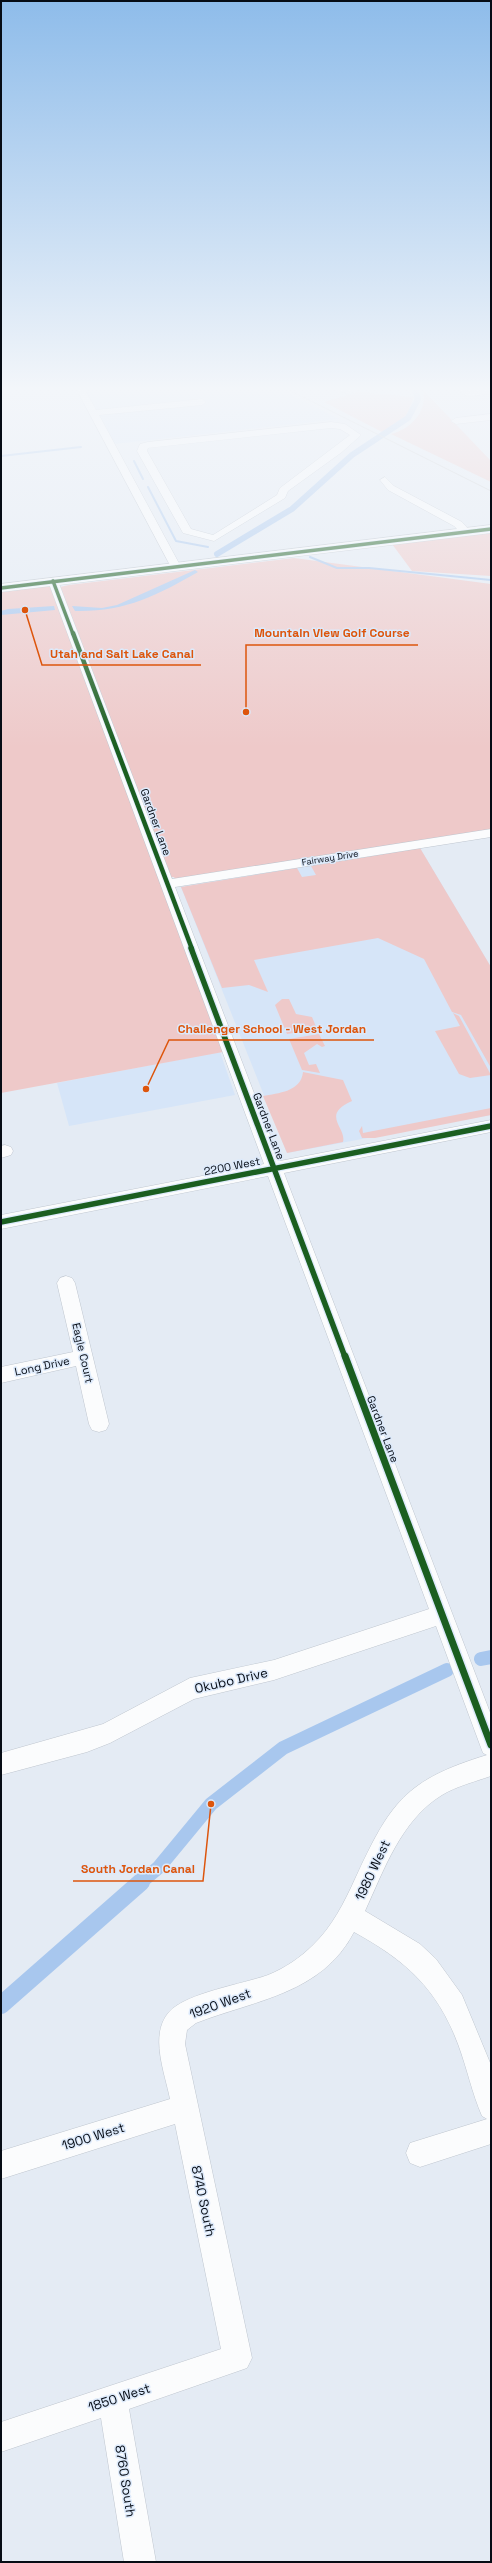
<svg xmlns="http://www.w3.org/2000/svg" width="492" height="2563" font-family="'Space Grotesk',sans-serif">
	<style>
		.built { fill: #d6e5f8 }
		.green { fill: #eec9c9 }
		.water { fill: #a8c7ee }
		.lines { fill: none; stroke-linecap: round; stroke-linejoin: round }
		.stream { stroke: #a8c7ee; stroke-width: 2 }
		.canal-far2 { stroke: #a8c7ee; stroke-width: 6 }
		.canal-far1 { stroke: #a8c7ee; stroke-width: 14 }
		.canal { stroke: #a8c7ee; stroke-width: 18 }
		.minor-casing { stroke: #bfc6cf; stroke-width: 1 }
		.major-casing { stroke: #bfc6cf; stroke-width: 1 }
		.minor { fill: #fbfcfd; fill-rule: evenodd }
		.major { fill: #fbfcfd; fill-rule: evenodd }
		.tram { stroke: #ccced0; stroke-width: 1 }
		.cycleway-far3-casing { stroke: #ddeafb; stroke-width: 5 }
		.cycleway-far2-casing { stroke: #ddeafb; stroke-width: 6 }
		.cycleway-far1-casing { stroke: #ddeafb; stroke-width: 8 }
		.cycleway-casing { stroke: #ddeafb; stroke-width: 10 }
		.cycleway-far3 { stroke: #1b5e20; stroke-width: 3.5 }
		.cycleway-far2 { stroke: #1b5e20; stroke-width: 4.5 }
		.cycleway-far1 { stroke: #1b5e20; stroke-width: 5.5 }
		.cycleway { stroke: #1b5e20; stroke-width: 7 }
		.labels { text-anchor: middle; stroke-width: 3; stroke-linejoin: round; paint-order: stroke }
		.far-street-label { font-size: 9px; fill: #060c15; stroke: #ddeafb }
		.street-label { font-size: 11px; fill: #060c15; stroke: #ddeafb }
		.near-street-label { font-size: 13px; fill: #060c15; stroke: #ddeafb }
		.leader { fill: none; stroke: #dd550c; stroke-width: 1.5 }
		.callout-dot { fill: #dd550c; stroke: #ddeafb; stroke-width: 1.5 }
		.callout-label { font-size: 12px; text-anchor: middle; font-weight: bold; fill: #dd550c; stroke: #ddeafb; stroke-width: 3; stroke-linejoin: round; paint-order: stroke }
	</style>
	<rect width="100%" height="100%" fill="#e4ebf4"/>
	<path class="built" d="M 85,390 L 282,390 L 339,419 L 114,444 Z
		M 420,848 L 491,967 L 491,1115 L 287,1153 L 181,887 Z
		M 220,1052 L 235,1095 L 69,1126 L 57,1083 Z"/>
	<path class="green" d="M 423,390 L 491,461 L 491,482 L 391,434 C 411,429 428,411 423,390 Z
		M 358,392 L 414,397 L 406,417 L 382,432 L 324,402 Z
		M 491,533 L 491,576 L 412,571 L 392,544 Z
		M 294,558 L 491,584 L 491,830 L 175,879 L 174,877 L 164,878 L 223,1052 L 1,1093 L 1,592 L 50,586 L 51,589 L 69,585 Z
		M 420,848 L 491,967 L 491,1068 L 461,1015 L 452,1012 L 424,959 L 378,938 L 254,960 L 268,992 L 249,985 L 222,988 L 181,887 L 297,868 L 302,877 L 316,875 L 311,866 Z
		M 282,999 L 289,999 L 296,1014 L 312,1017 L 317,1029 L 287,1034 L 275,1005 Z
		M 453,1013 L 459,1016 L 491,1075 L 470,1078 L 459,1074 L 435,1031 L 460,1026 Z
		M 319,1034 L 325,1046 L 322,1047 L 317,1044 L 304,1053 L 309,1065 L 316,1064 L 320,1073 L 302,1070 L 289,1039 Z
		M 303,1072 L 343,1080 L 352,1101 C 320,1115 347,1128 343,1142 L 287,1153 L 263,1096 C 278,1093 301,1092 303,1072 Z
		M 491,1108 L 491,1115 L 375,1138 L 362,1138 L 359,1131 L 362,1126 L 363,1133 Z"/>
	<path class="water" d="M 195,570 L 198,572 C 156,596 125,612 75,611 L 72,606 L 102,608 L 117,605 Z
		M 54,606 L 55,610 L 1,615 L 1,611 L 8,609 Z"/>
	<g class="lines">
		<path class="stream" d="M 1,456 L 81,447
			M 134,461 L 143,479
			M 148,487 L 176,541 L 208,547
			M 310,557 L 337,568 L 369,568 L 491,580"/>
		<path class="canal-far2" d="M 217,554 L 292,509 L 352,455 L 408,418 L 418,399 L 415,390"/>
		<path class="canal-far1" d="M 481,1659 L 491,1657
			M 140,1883 L 159,1867 L 211,1804 L 283,1748 L 447,1670"/>
		<path class="canal" d="M 1,2005 L 141,1882"/>
		<g class="minor-casing">
			<path id="minor" d="M 77,390 L 85,390 L 96,410 L 202,399 L 206,402 L 202,405 L 99,415 L 181,567 L 180,569 L 176,570 L 171,567 Z
				M 336,390 L 357,390 L 350,394 Z
				M 458,390 L 491,390 L 491,394 L 467,396 Z
				M 491,414 L 491,420 L 456,424 L 451,421 L 456,418 Z
				M 331,422 L 345,424 L 361,435 L 342,452 L 288,491 L 285,498 L 214,541 L 183,533 L 137,451 L 140,444 L 148,442 ZM 331,428 L 340,429 L 350,435 L 280,488 L 277,495 L 213,535 L 191,529 L 147,451 L 148,448 Z
				M 385,477 L 394,486 L 462,522 L 471,532 L 462,534 L 454,526 L 388,490 L 380,480 Z
				M 53,578 L 58,581 L 172,879 L 491,829 L 491,837 L 175,887 L 280,1161 L 491,1120 L 491,1132 L 284,1173 L 491,1715 L 491,1776 C 474,1782 457,1786 442,1795 C 401,1820 384,1870 365,1911 L 420,1944 L 436,1959 L 462,1995 L 491,2065 L 491,2144 L 420,2167 L 410,2163 L 406,2153 L 410,2143 L 487,2119 L 482,2116 C 472,2093 467,2068 458,2044 C 437,1988 405,1960 354,1932 C 322,1994 255,2000 196,2023 L 187,2030 L 185,2044 L 252,2358 L 247,2368 L 129,2409 L 156,2562 L 124,2562 L 101,2418 L 1,2452 L 1,2422 L 221,2349 L 175,2124 L 1,2179 L 1,2151 L 170,2099 C 165,2073 149,2035 169,2012 C 186,1993 243,1984 268,1975 C 285,1968 300,1958 313,1945 C 332,1927 344,1903 355,1879 C 390,1803 405,1780 487,1755 L 483,1753 L 480,1745 L 436,1626 L 274,1680 L 194,1699 L 110,1743 L 87,1752 L 1,1775 L 1,1753 L 103,1724 L 190,1678 L 274,1660 L 429,1609 L 268,1176 L 1,1229 L 1,1215 L 264,1164 L 48,581 Z
				M 5,1145 L 11,1147 L 13,1151 L 11,1155 L 1,1158 L 1,1146 Z
				M 66,1276 L 72,1278 L 75,1283 L 109,1424 L 106,1430 L 99,1432 L 92,1430 L 89,1424 L 76,1366 L 1,1383 L 1,1367 L 73,1352 L 57,1283 L 60,1278 Z"/>
		</g>
		<g class="major-casing">
			<path id="major" d="M 491,525 L 491,533 L 1,592 L 1,584 Z"/>
		</g>
		<use href="#minor" class="minor"/>
		<use href="#major" class="major"/>
		<path class="tram" d="M 289,390 L 491,491"/>
		<g class="cycleway-far3-casing">
			<path id="cycleway-far3" d="M 53,581 L 73,634
				M 1,588 L 491,529"/>
		</g>
		<g class="cycleway-far2-casing">
			<path id="cycleway-far2" d="M 73,633 L 192,949"/>
		</g>
		<g class="cycleway-far1-casing">
			<path id="cycleway-far1" d="M 191,948 L 345,1357
				M 1,1222 L 491,1126"/>
		</g>
		<g class="cycleway-casing">
			<path id="cycleway" d="M 345,1356 L 491,1745"/>
		</g>
		<use href="#cycleway-far3" class="cycleway-far3"/>
		<use href="#cycleway-far2" class="cycleway-far2"/>
		<use href="#cycleway-far1" class="cycleway-far1"/>
		<use href="#cycleway" class="cycleway"/>
	</g>
	<linearGradient id="sky" x2="0" y2="1"><stop stop-color="#8ebcea"/><stop offset="0.52" stop-color="#f3f6fa"/><stop offset="1" stop-color="#f3f6fa" stop-opacity="0"/></linearGradient>
	<rect width="492" height="748" fill="url(#sky)"/>
	<g class="labels">
		<g class="far-street-label">
			<text transform="translate(330 858) rotate(-9)" y="3">Fairway Drive</text>
		</g>
		<g class="street-label">
			<text transform="translate(156 822) rotate(70)" y="4">Gardner Lane</text>
			<text transform="translate(269 1126) rotate(69)" y="4">Gardner Lane</text>
			<text transform="translate(232 1166) rotate(-11)" y="4">2200 West</text>
			<text transform="translate(83 1353) rotate(77)" y="4">Eagle Court</text>
			<text transform="translate(42 1366) rotate(-12)" y="4">Long Drive</text>
			<text transform="translate(383 1429) rotate(69)" y="4">Gardner Lane</text>
		</g>
		<g class="near-street-label">
			<text transform="translate(231 1680) rotate(-13)" y="5">Okubo Drive</text>
			<text transform="translate(372 1870) rotate(-65)" y="5">1980 West</text>
			<text transform="translate(220 2003) rotate(-20)" y="5">1920 West</text>
			<text transform="translate(93 2136) rotate(-17)" y="5">1900 West</text>
			<text transform="translate(204 2201) rotate(78)" y="5">8740 South</text>
			<text transform="translate(119 2397) rotate(-18)" y="5">1850 West</text>
			<text transform="translate(126 2481) rotate(81)" y="5">8760 South</text>
		</g>
	</g>
	<path class="leader" d="M246 712L246 645H418M25 610L42 665H201M146 1089L169 1040H374M211 1804L203 1881H73"/>
	<g class="callout-dot">
		<circle cx="246" cy="712" r="4"/>
		<circle cx="25" cy="610" r="4"/>
		<circle cx="146" cy="1089" r="4"/>
		<circle cx="211" cy="1804" r="4"/>
	</g>
	<g class="callout-label">
		<text x="332" y="637">Mountain View Golf Course</text>
		<text x="122" y="658">Utah and Salt Lake Canal</text>
		<text x="272" y="1033">Challenger School - West Jordan</text>
		<text x="138" y="1873">South Jordan Canal</text>
	</g>
	<rect width="492" height="2563" fill="none" stroke="#060c15" stroke-width="4"/>
</svg>
